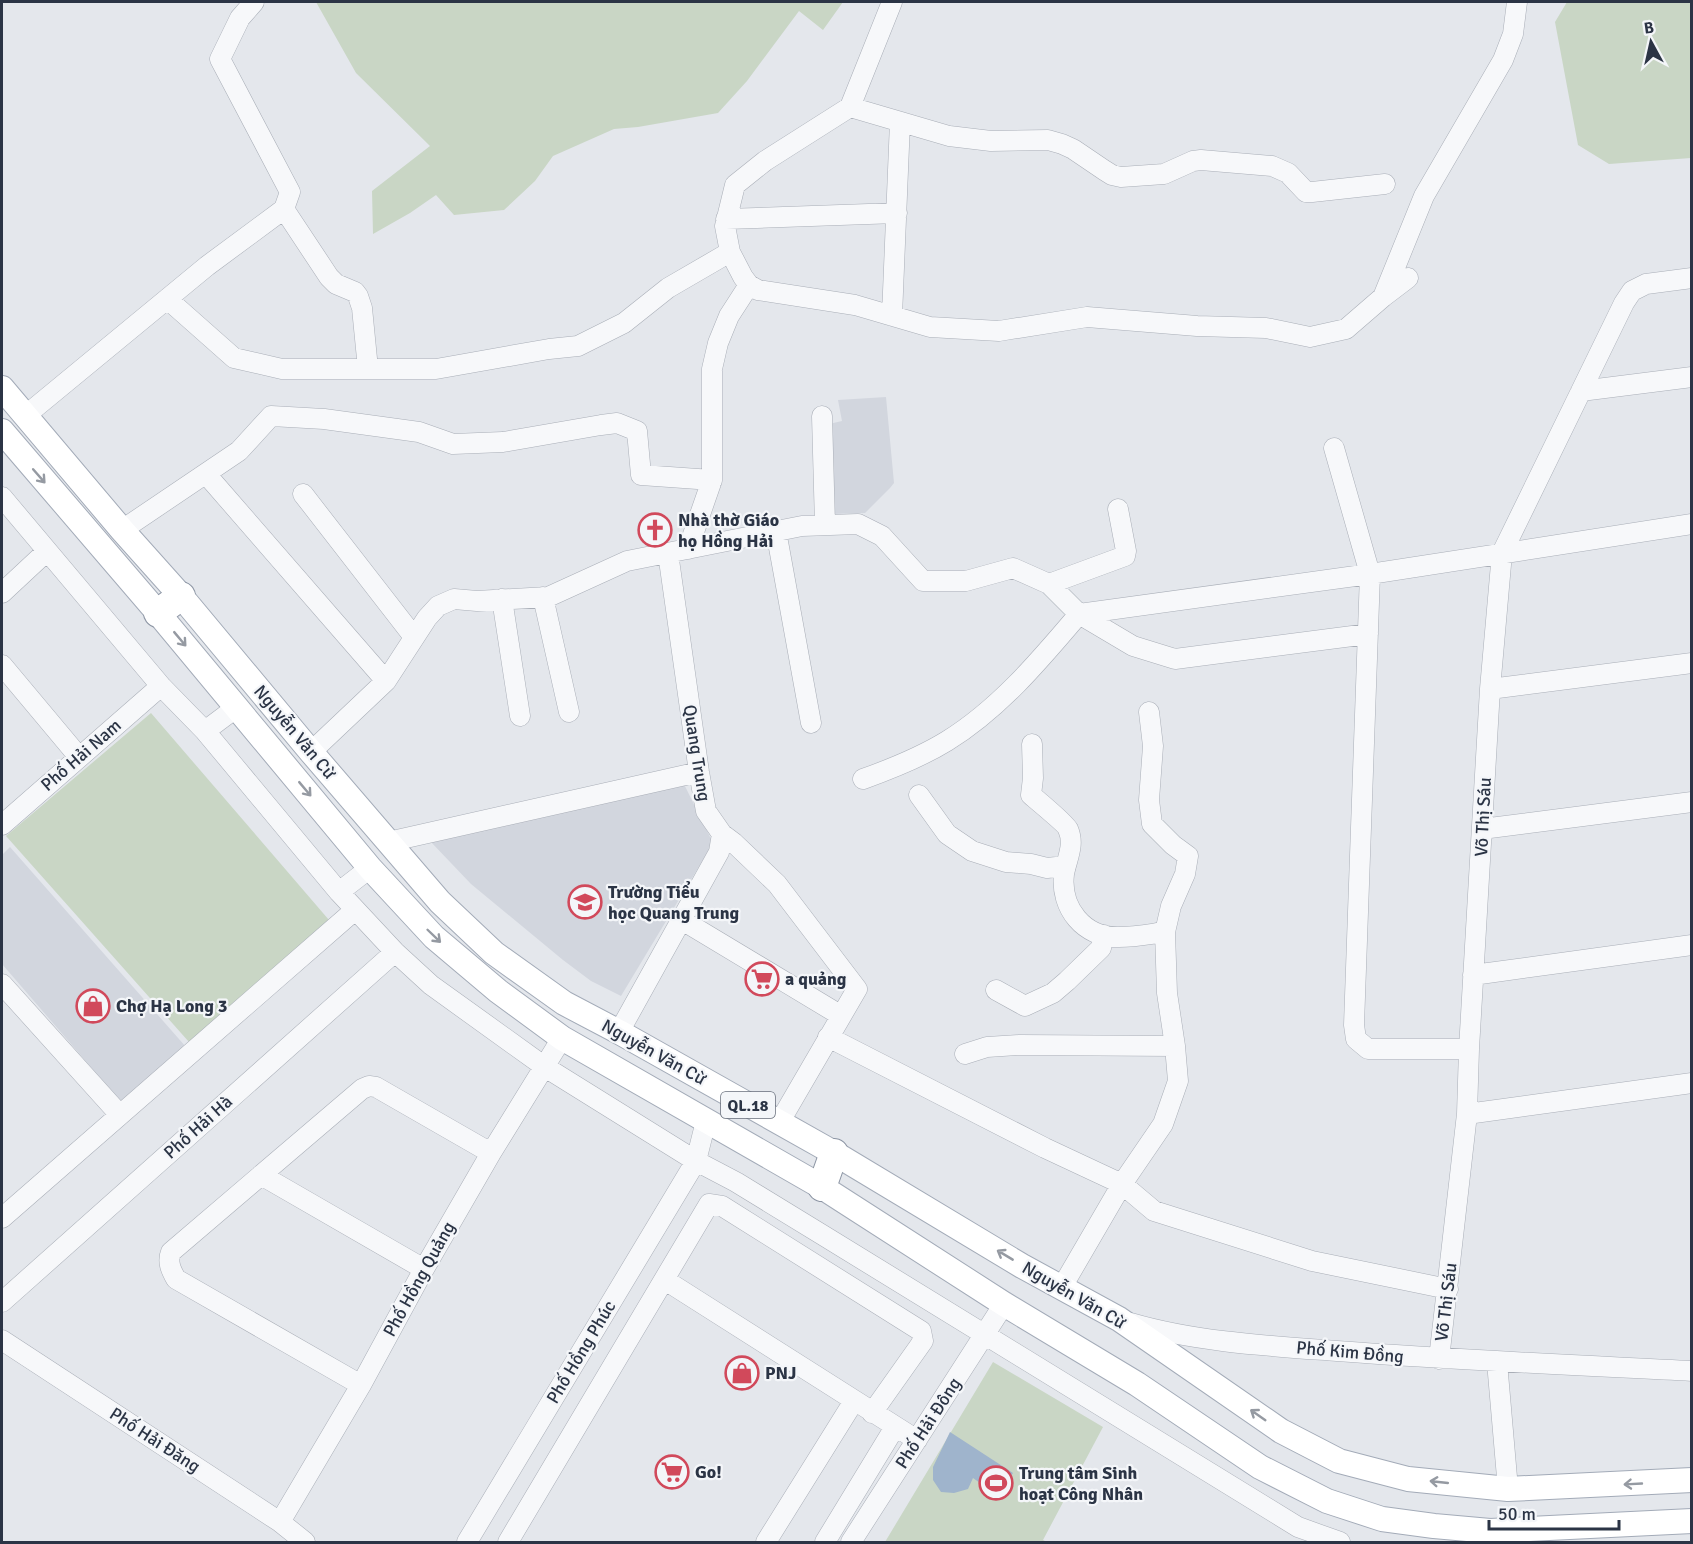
<svg xmlns="http://www.w3.org/2000/svg" width="1693" height="1544" font-family="Signika,sans-serif">
	<style>
		.built { fill: #d2d6de }
		.green { fill: #c9d6c5 }
		.water { fill: #9fb4cc }
		.lines { fill: none; stroke-linecap: round; stroke-linejoin: round }
		.minor-casing { stroke: #a9aeb7; stroke-width: 21 }
		.major-casing { stroke: #a3abb8; stroke-width: 26 }
		.highway-casing { stroke: #8b94a3; stroke-width: 30 }
		.minor { stroke: #f7f8fa; stroke-width: 20 }
		.major { stroke: #fff; stroke-width: 24 }
		.highway { stroke: #fff; stroke-width: 28 }
		.oneway { stroke: #959aa2 }
		.labels { text-anchor: middle; stroke-width: 4.5; stroke-linejoin: round; paint-order: stroke }
		.shield { fill: #f4f6f9; stroke: #676e7b; stroke-width: 1.5 }
		.shield-label { font-size: 16px; font-weight: bold; fill: #2b3445 }
		.poi-label { font-size: 18px; font-weight: bold; fill: #2b3445; stroke: #f4f6f9; text-anchor: start }
		.street-label { font-size: 18px; fill: #2b3445; stroke: #f4f6f9 }
	</style>
	<rect width="100%" height="100%" fill="#e4e7ec"/>
	<path class="built" d="M 886,397 L 894,483 L 890,488 L 865,513 L 831,514 L 829,424 L 842,421 L 838,400 Z
		M 680,776 L 713,843 L 621,996 L 591,981 L 563,960 L 471,884 L 430,841 Z
		M 10,847 L 186,1047 L 121,1102 L 2,964 L 2,855 Z"/>
	<path class="green" d="M 316,2 L 843,2 L 823,30 L 799,11 L 747,81 L 718,113 L 638,127 L 614,129 L 553,156 L 535,181 L 504,210 L 454,215 L 436,195 L 410,213 L 373,234 L 372,191 L 430,146 L 356,73 Z
		M 1567,2 L 1691,2 L 1691,158 L 1609,164 L 1578,145 L 1555,22 Z
		M 151,713 L 329,920 L 189,1042 L 6,836 Z
		M 993,1362 L 1103,1427 L 1043,1540 L 1047,1542 L 885,1542 Z"/>
	<path class="water" d="M 950,1432 L 1013,1473 L 997,1495 L 973,1478 L 968,1489 L 954,1493 L 941,1492 L 933,1480 L 933,1467 Z"/>
	<g class="lines">
		<g class="minor-casing">
			<path id="minor" d="M 892,2 L 850,107 L 765,161 L 735,185 L 725,226 L 730,252 L 743,277 L 749,285 L 758,290 L 855,305 L 930,327 L 999,331 L 1087,317 L 1197,326 L 1266,328 L 1310,337 L 1346,329 L 1383,297 L 1408,278
				M 850,107 L 949,136 L 991,141 L 1048,140 L 1062,144 L 1073,149 L 1104,170 L 1112,175 L 1121,177 L 1164,174 L 1193,161 L 1201,160 L 1272,166 L 1288,173 L 1306,192 L 1312,192 L 1385,184
				M 284,209 L 329,277 L 336,284 L 355,292 L 358,296 L 362,308 L 368,369
				M 726,219 L 897,213
				M 1383,297 L 1424,196 L 1503,60 L 1513,34 L 1517,2
				M 168,298 L 173,304 L 234,358 L 282,369 L 436,369 L 549,349 L 578,346 L 624,323 L 668,288 L 730,252
				M 892,316 L 900,122
				M 1581,391 L 1692,377
				M 25,416 L 207,266 L 284,209 L 290,192 L 220,59 L 240,18 L 254,2
				M 822,416 L 825,525
				M 1334,448 L 1370,574 L 1354,1025 L 1356,1039 L 1368,1049 L 1469,1049
				M 206,474 L 386,681
				M 303,494 L 414,637
				M 2,497 L 161,686 L 205,731 L 339,892 L 395,952 L 431,985 L 545,1067 L 696,1161 L 736,1182 L 821,1234 L 1298,1527 L 1340,1542
				M 122,530 L 239,451 L 271,416 L 324,419 L 419,432 L 453,444 L 503,442 L 601,425 L 617,423 L 637,431 L 641,475 L 712,480
				M 776,531 L 811,723
				M 688,549 L 712,480 L 712,369 L 718,343 L 729,316 L 749,285
				M 1049,584 L 1125,556 L 1126,551 L 1118,509
				M 2,593 L 46,552
				M 543,597 L 569,712
				M 502,599 L 520,716
				M 2,665 L 79,757
				M 1490,689 L 1692,663
				M 205,731 L 237,707
				M 1032,744 L 1033,778 L 1031,795 C 1038,801 1066,824 1068,829 C 1075,845 1067,858 1064,874 C 1060,908 1084,938 1119,937 C 1135,937 1150,934 1165,932
				M 311,752 L 386,681 L 427,618 L 438,606 L 454,599 L 477,601 L 548,597 L 627,561 L 802,526 L 858,524 L 882,536 L 923,581 L 966,581 L 1013,568 L 1049,584 L 1079,614 L 1133,646 L 1175,659 L 1368,634
				M 863,779 C 891,769 921,757 947,741 C 999,709 1040,660 1079,614 L 1370,574 L 1692,524
				M 919,795 L 947,834 L 972,851 L 1006,862 L 1031,864 L 1047,868 L 1066,866
				M 2,825 L 161,686
				M 1482,829 L 1692,802
				M 722,834 L 734,843 L 777,884 L 857,989 L 779,1123
				M 388,842 L 699,772
				M 339,892 L 370,868
				M 682,920 L 840,1015
				M 1473,975 L 1692,945
				M 2,984 L 120,1115
				M 996,990 L 1025,1006 L 1053,993 L 1067,981 L 1101,948 L 1104,935
				M 619,1032 L 719,852 L 722,834 L 706,811 L 699,772 L 668,553
				M 828,1037 L 1045,1148 L 1122,1184 L 1154,1211 L 1312,1261 L 1448,1289
				M 965,1054 L 987,1047 L 1019,1045 L 1175,1046
				M 1467,1114 L 1692,1083
				M 261,1175 L 424,1269
				M 2,1218 L 355,910
				M 665,1280 L 917,1440
				M 1062,1287 L 1122,1184 L 1163,1124 L 1178,1081 L 1175,1046 L 1167,993 L 1165,932 L 1171,906 L 1185,874 L 1188,856 L 1173,845 L 1152,824 L 1149,800 L 1153,746 L 1149,712
				M 2,1302 L 395,952
				M 1131,1323 C 1196,1342 1269,1346 1337,1351 C 1455,1360 1573,1365 1692,1371
				M 2,1340 L 280,1522 L 305,1542
				M 1439,1359 L 1467,1114 L 1469,1049 L 1490,689 L 1502,553 L 1624,303 L 1632,291 L 1646,284 L 1692,278
				M 1497,1362 L 1508,1489
				M 361,1385 L 176,1279 C 171,1270 167,1262 171,1252 L 362,1089 L 369,1086 L 376,1087 L 491,1153
				M 280,1522 L 361,1385 L 424,1269 L 491,1153 L 562,1038
				M 467,1542 L 696,1161 L 706,1121
				M 508,1542 L 709,1204 L 722,1206 L 921,1331 L 923,1341 L 872,1413
				M 766,1542 L 854,1401
				M 825,1542 L 895,1427
				M 851,1542 L 1004,1304"/>
		</g>
		<g class="major-casing">
			<path id="major" d="M 2,388 L 122,530 L 181,596 L 311,752 L 440,902 L 494,953 L 564,1003 L 619,1032 L 834,1153 L 1022,1266 L 1119,1319 L 1281,1431 L 1339,1461 L 1408,1479 L 1508,1489 L 1692,1480
				M 2,431 L 158,613 L 370,868 L 434,937 L 498,991 L 562,1038 L 822,1187 L 1004,1304 L 1137,1384 L 1260,1467 L 1327,1501 L 1382,1519 L 1434,1526 L 1490,1531 L 1692,1521"/>
		</g>
		<g class="highway-casing">
			<path id="highway" d="M 158,613 L 181,596
				M 822,1187 L 834,1153"/>
		</g>
		<use href="#minor" class="minor"/>
		<use href="#major" class="major"/>
		<use href="#highway" class="highway"/>
	</g>
	<defs><path id="oneway-shaft" d="M-6 0H5M1.5-3L5.5 0L1.5 3" fill="none" stroke-width="1.6" stroke-linecap="round" stroke-linejoin="round" transform="scale(1.5)"/></defs>
	<g class="oneway">
		<use href="#oneway-shaft" transform="translate(39 476) rotate(49)"/>
		<use href="#oneway-shaft" transform="translate(180 639) rotate(50)"/>
		<use href="#oneway-shaft" transform="translate(305 789) rotate(50)"/>
		<use href="#oneway-shaft" transform="translate(434 936) rotate(44)"/>
		<use href="#oneway-shaft" transform="translate(1005 1255) rotate(-149)"/>
		<use href="#oneway-shaft" transform="translate(1258 1415) rotate(-145)"/>
		<use href="#oneway-shaft" transform="translate(1439 1482) rotate(-174)"/>
		<use href="#oneway-shaft" transform="translate(1633 1484) rotate(177)"/>
	</g>
	<defs>
		<g id="church-ring" transform="scale(1.725)"><circle r="9.5" fill="#f4f6f9" stroke="#d1495b" stroke-width="1.5"/><path d="M-1.2-6h2.4v3.5h3.3v2.4h-3.3V6h-2.4V-.1h-3.3v-2.4h3.3Z" fill="#d1495b"/></g>
		<g id="school-ring" transform="scale(1.725)"><circle r="9.5" fill="#f4f6f9" stroke="#d1495b" stroke-width="1.5"/><path d="M0-5L7-2L0 1L-7-2ZM-4 1L0 2.5L4 1V4Q0 6-4 4Z" fill="#d1495b"/></g>
		<g id="supermarket-ring" transform="scale(1.725)"><circle r="9.5" fill="#f4f6f9" stroke="#d1495b" stroke-width="1.5"/><path d="M-6-5.5h2.5l.6 2H6L4.5 2H-2.5L-4.4-4H-6ZM-1.5 3.2a1.3 1.3 0 1 0 .1 0ZM3 3.2a1.3 1.3 0 1 0 .1 0Z" fill="#d1495b"/></g>
		<g id="shop-ring" transform="scale(1.725)"><circle r="9.5" fill="#f4f6f9" stroke="#d1495b" stroke-width="1.5"/><path d="M-5-2.5h2.3a2.7 3.5 0 0 1 5.4 0H5L5.5 6h-11ZM-1.5-2.5h3a1.5 2.3 0 0 0-3 0Z" fill="#d1495b"/></g>
		<g id="stadium-ring" transform="scale(1.725)"><circle r="9.5" fill="#f4f6f9" stroke="#d1495b" stroke-width="1.5"/><path d="M0-5a6.5 5 0 1 0 0 10a6.5 5 0 1 0 0-10ZM-3.5-1.8h7v3.6h-7Z" fill="#d1495b"/></g>
	</defs>
	<g fill-rule="evenodd">
		<use href="#church-ring" x="655" y="530"/>
		<use href="#school-ring" x="585" y="902"/>
		<use href="#supermarket-ring" x="762" y="979"/>
		<use href="#shop-ring" x="93" y="1006"/>
		<use href="#shop-ring" x="742" y="1373"/>
		<use href="#supermarket-ring" x="672" y="1472"/>
		<use href="#stadium-ring" x="996" y="1483"/>
	</g>
	<g class="labels">
		<rect class="shield" x="721" y="1092" width="54" height="26" rx="4.5"/>
		<g class="shield-label">
			<text x="748" y="1111">QL.18</text>
		</g>
		<g class="poi-label">
			<text x="678" y="526">Nhà thờ Giáo<tspan x="678" dy="21">họ Hồng Hải</tspan></text>
			<text x="608" y="898">Trường Tiểu<tspan x="608" dy="21">học Quang Trung</tspan></text>
			<text x="785" y="985">a quảng</text>
			<text x="116" y="1012">Chợ Hạ Long 3</text>
			<text x="765" y="1379">PNJ</text>
			<text x="695" y="1478">Go!</text>
			<text x="1019" y="1479">Trung tâm Sinh<tspan x="1019" dy="21">hoạt Công Nhân</tspan></text>
		</g>
		<g class="street-label">
			<text transform="translate(295 732) rotate(50)" y="6">Nguyễn Văn Cừ</text>
			<text transform="translate(697 753) rotate(81)" y="6">Quang Trung</text>
			<text transform="translate(81 755) rotate(-41)" y="6">Phố Hải Nam</text>
			<text transform="translate(1483 817) rotate(-87)" y="6">Võ Thị Sáu</text>
			<text transform="translate(654 1052) rotate(29)" y="6">Nguyễn Văn Cừ</text>
			<text transform="translate(198 1127) rotate(-42)" y="6">Phố Hải Hà</text>
			<text transform="translate(419 1279) rotate(-61)" y="6">Phố Hồng Quảng</text>
			<text transform="translate(1074 1295) rotate(30)" y="6">Nguyễn Văn Cừ</text>
			<text transform="translate(1446 1302) rotate(-83)" y="6">Võ Thị Sáu</text>
			<text transform="translate(581 1352) rotate(-59)" y="6">Phố Hồng Phúc</text>
			<text transform="translate(1350 1352) rotate(5)" y="6">Phố Kim Đồng</text>
			<text transform="translate(928 1423) rotate(-57)" y="6">Phố Hải Đông</text>
			<text transform="translate(155 1440) rotate(33)" y="6">Phố Hải Đăng</text>
		</g>
	</g>
	<rect width="1693" height="1544" fill="none" stroke="#2b3445" stroke-width="6"/>
	<g transform="translate(1651 42) rotate(352)" stroke="#f4f6f9" stroke-width="4.5" paint-order="stroke">
	<path d="M0-4.5L10 22L0 15L-10 22Z" fill="#2b3445"/>
	<text y="-9" font-size="16" font-weight="bold" text-anchor="middle" fill="#2b3445">B</text>
	</g>
	<path d="M1489 1520v9h130v-9" fill="none" stroke="#2b3445" stroke-width="3"/>
	<text x="1498" y="1520" font-size="18" fill="#2b3445" stroke="#f4f6f9" stroke-width="4.5" paint-order="stroke">50 m</text>
</svg>
